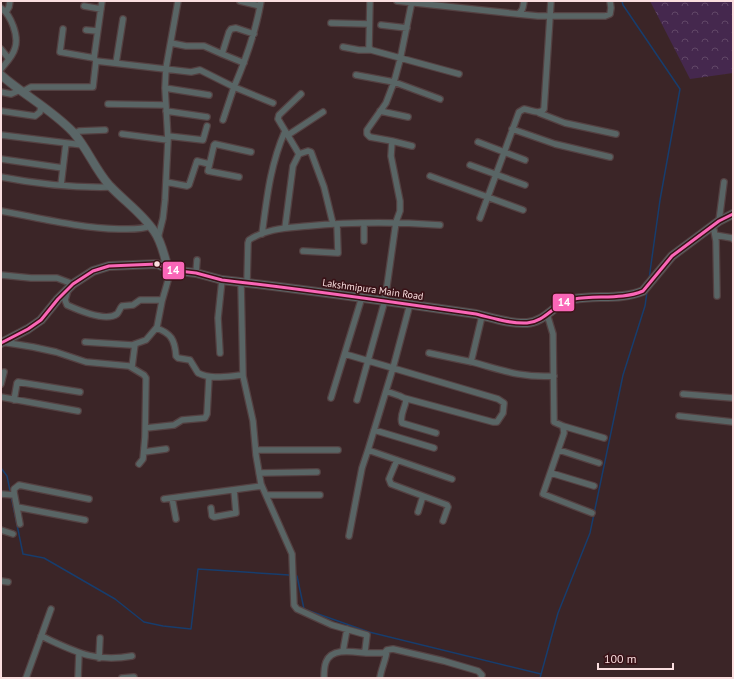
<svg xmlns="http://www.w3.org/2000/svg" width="734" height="679" font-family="'PT Sans',sans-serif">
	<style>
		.forest { fill: url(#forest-crowns) }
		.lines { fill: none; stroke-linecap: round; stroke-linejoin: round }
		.stream { stroke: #173d6d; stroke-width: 1.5 }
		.street-casing { stroke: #544142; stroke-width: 8 }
		.secondary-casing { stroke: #544142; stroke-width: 10 }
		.street { stroke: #596565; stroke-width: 5.5 }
		.secondary { stroke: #5a6667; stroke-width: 8 }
		.bus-1-casing { stroke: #391217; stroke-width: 6 }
		.bus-1 { stroke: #fa66b7; stroke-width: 3 }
		.bus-dot { fill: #fadedf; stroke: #391217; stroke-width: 1.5 }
		.labels { text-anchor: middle; stroke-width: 3.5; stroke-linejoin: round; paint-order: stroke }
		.street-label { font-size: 10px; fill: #fadedf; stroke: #391217 }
		.line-badge { stroke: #391217; stroke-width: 1.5 }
		.badge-label { font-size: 11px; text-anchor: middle; font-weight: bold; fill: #fff }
	</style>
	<defs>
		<pattern id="forest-crowns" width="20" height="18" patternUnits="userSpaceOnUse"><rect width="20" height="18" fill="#45284e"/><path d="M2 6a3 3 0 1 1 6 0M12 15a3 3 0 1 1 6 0" fill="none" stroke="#614767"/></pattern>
	</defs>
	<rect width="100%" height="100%" fill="#3b2527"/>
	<path class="forest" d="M 650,1 L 733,1 L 733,73 L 690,79 Z"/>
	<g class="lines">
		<path class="stream" d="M 622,1 L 623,5 L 680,89 L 660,200 L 649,279
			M 1,468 L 7,476 L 23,554 L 44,558 L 115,599 L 144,622 L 163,626 L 191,629 L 198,569 L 289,575
			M 297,576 L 304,609 L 369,632 L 541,674
			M 540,678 L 558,613 L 590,533 L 623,375 L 645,306 L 647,292"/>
		<g class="street-casing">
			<path id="street" d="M 240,1 L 260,6
				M 261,1 C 256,31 246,59 234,87 L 273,103
				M 370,1 L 369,47 L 371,50 L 459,74
				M 397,1 L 518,14 C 523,11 523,7 524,1
				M 84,6 L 101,9
				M 1,8 C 11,15 19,36 15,48 C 13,56 6,63 1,69
				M 6,12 L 9,7 L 10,1
				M 518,14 L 538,16 L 605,16 L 610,14 L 611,8 L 610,1
				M 331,23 L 369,24
				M 381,25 L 407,28
				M 63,29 L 60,52 L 94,58
				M 86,30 L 97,31
				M 171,43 L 186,46 L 204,46 L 222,54
				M 343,47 L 359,50 L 371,50
				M 1,49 L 9,59
				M 96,61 L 94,58 L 102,1
				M 116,63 L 123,19
				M 244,63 L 222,54 L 229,32 L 231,29 L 236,28 L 254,34
				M 356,75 L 394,82 L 440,99
				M 165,88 L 209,95
				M 1,92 L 11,94 L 20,90
				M 22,92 L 31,87 L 93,87 L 96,61 L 191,72 L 200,70 L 234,87 L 223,120
				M 108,104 L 166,105
				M 1,111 L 35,116 L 40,112 L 41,106
				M 166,111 L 207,117
				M 380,111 L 408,117
				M 539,113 L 565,123 L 616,134
				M 512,129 L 555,144 L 610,157
				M 74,134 L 79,131 L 105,130
				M 122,134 L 168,140
				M 1,135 L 83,145
				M 288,135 L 323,112
				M 168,136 L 203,140 L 207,126
				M 392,141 L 412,146
				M 478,142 L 525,160
				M 299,154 L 278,119 L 279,115 L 301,94
				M 1,159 L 63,168 L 66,143
				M 470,165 L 525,185
				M 430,176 L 523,210
				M 1,177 C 37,184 75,188 112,187
				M 239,177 L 208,171 L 214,145 L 215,144 L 251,152
				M 166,182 L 187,186 L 189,185 L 197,161 L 209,164
				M 61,185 L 63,168
				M 1,211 C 40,218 79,228 119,229 C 129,229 141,230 150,226
				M 480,218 L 519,112 L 524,109 C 531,110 539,115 544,109 L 551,1
				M 719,221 L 724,182
				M 364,223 L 364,241
				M 713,225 L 716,241 L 717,296
				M 285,228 L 293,166 L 299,154 L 308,151 L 311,152 L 324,187 L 333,224
				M 262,234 C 267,197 270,166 285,131
				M 715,235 L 732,238 L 733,239
				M 158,238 L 163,218 L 165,200 L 168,140 L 165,88 L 166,68 L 178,1
				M 303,251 L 338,253 L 337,224
				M 196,273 L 197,260
				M 1,275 L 31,278 L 57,278 L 73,284
				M 241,282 L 243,376 L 253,421 L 256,455 L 261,484 L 292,554 L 294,605 L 297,609 L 332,625 L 367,635 L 365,651 L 366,653 L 384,653 L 387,650 L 393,649 L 444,661 L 478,671 L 482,675 L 481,678
				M 247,283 L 248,243 L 249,240 C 267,228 288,228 308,226 C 352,222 396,222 440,225
				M 68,290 L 65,300 L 67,305 C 78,310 106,322 117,314 C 119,312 120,308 122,306 L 133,305 L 140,300 L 162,300
				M 410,304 L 393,368 L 368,450 L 452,479
				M 547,314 L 553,334 L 554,422 L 563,426 L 564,433 L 543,494 L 592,513
				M 156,328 C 171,333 175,340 176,356 L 178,358 L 190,360 L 198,373 C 212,380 228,376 243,375
				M 2,342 L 33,347 L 56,352 L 86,362 L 129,366 L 144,375 L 146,378 L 145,437 L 143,459 L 139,464
				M 85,342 L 132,345 L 146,340 L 157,327 L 162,301 L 171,270
				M 220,353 L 218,318 L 222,280
				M 429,353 C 443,356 457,359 472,362 C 502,370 521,378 554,376
				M 345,354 L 498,399 L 504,403 L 503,413 L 497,422 L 493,422 L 404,398
				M 471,362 L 482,316
				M 132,367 L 135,344
				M 1,384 L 4,372
				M 386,391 L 400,396 L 406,399 C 406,407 399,415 402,423 L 436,433
				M 683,394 L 733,398
				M 1,397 L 78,411
				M 331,398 L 362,297
				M 14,400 L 17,383 L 18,382 L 80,392
				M 357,400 L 385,300 L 396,222 L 400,211 L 400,201 L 391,156 L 392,141 L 370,137 L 367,134 L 367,130 L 386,103 L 394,82 L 400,60 L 412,1
				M 679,416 L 733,422
				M 563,426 L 604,438
				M 146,428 L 174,425 L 182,420 L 205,418 L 207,414 L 209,377
				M 374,430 L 434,448
				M 256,450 L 338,450
				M 559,450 L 599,463
				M 144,452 L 166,449
				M 397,460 L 389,479 L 391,484 L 447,505 L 448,507 L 443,521
				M 259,473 L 317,472
				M 551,473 L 594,486
				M 1,494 L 14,495
				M 266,495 L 320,495
				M 172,498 L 176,519
				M 164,499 L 262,486
				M 17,507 L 85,520
				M 211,508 L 212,516 L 214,517 L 236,513 L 234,490
				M 418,512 L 423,496
				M 20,524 L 14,492 L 14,489 L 19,485 L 89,499
				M 1,530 L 13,534
				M 349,536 L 362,468 L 368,450
				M 1,581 L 8,582
				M 41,636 C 74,651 94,663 132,656
				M 343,651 L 347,629
				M 99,658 L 100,638
				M 26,678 L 51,609
				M 78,678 L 79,653
				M 122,678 L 134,677
				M 324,678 C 324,673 324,667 326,662 C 332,647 354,652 366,653
				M 380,678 C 381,669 386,660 387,650"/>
		</g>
		<g class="secondary-casing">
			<path id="secondary" d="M 1,75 C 24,95 52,110 73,132 C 87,148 95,169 109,185 C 124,201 142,213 154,231 C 162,242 164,256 168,268
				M 1,343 L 28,329 L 41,320 L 58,299 L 73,284 L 93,271 L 109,266 L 157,264 L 171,270 L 196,273 L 222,280 C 293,288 364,298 434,308 C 448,310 462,312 476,314 C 493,318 510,324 527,323 C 546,322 556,301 574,299 C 596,295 622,300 643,291 L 672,256 L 719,221 L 733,214"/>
		</g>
		<use href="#street" class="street"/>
		<use href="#secondary" class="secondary"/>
		<g class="bus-1-casing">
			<path id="bus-1" d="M 1,343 L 28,329 L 41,320 L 58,299 L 73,284 L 93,271 L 109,266 L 157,264 L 171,270 L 196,273 L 222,280 C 293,288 364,298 434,308 C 448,310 462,312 476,314 C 493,318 510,324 527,323 C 546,322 556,301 574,299 C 596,295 622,300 643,291 L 672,256 L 719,221 L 733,214"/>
		</g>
		<use href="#bus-1" class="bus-1"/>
	</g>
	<circle class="bus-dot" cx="157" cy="264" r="3.5"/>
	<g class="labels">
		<g class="street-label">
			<text transform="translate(373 289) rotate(8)" y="4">Lakshmipura Main Road</text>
		</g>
	</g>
	<g class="line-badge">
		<rect x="162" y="261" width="23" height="19" rx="4" fill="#fa66b7"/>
		<rect x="552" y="293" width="23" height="19" rx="4" fill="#fa66b7"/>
	</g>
	<g class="badge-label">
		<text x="173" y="274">14</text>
		<text x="564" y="306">14</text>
	</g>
	<rect width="734" height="679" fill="none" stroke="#fadedf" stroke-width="4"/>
	<path d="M598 663v6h75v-6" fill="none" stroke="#fadedf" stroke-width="2"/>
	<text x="604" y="663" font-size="12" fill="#fadedf" stroke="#391217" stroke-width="3" paint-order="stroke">100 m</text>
</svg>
